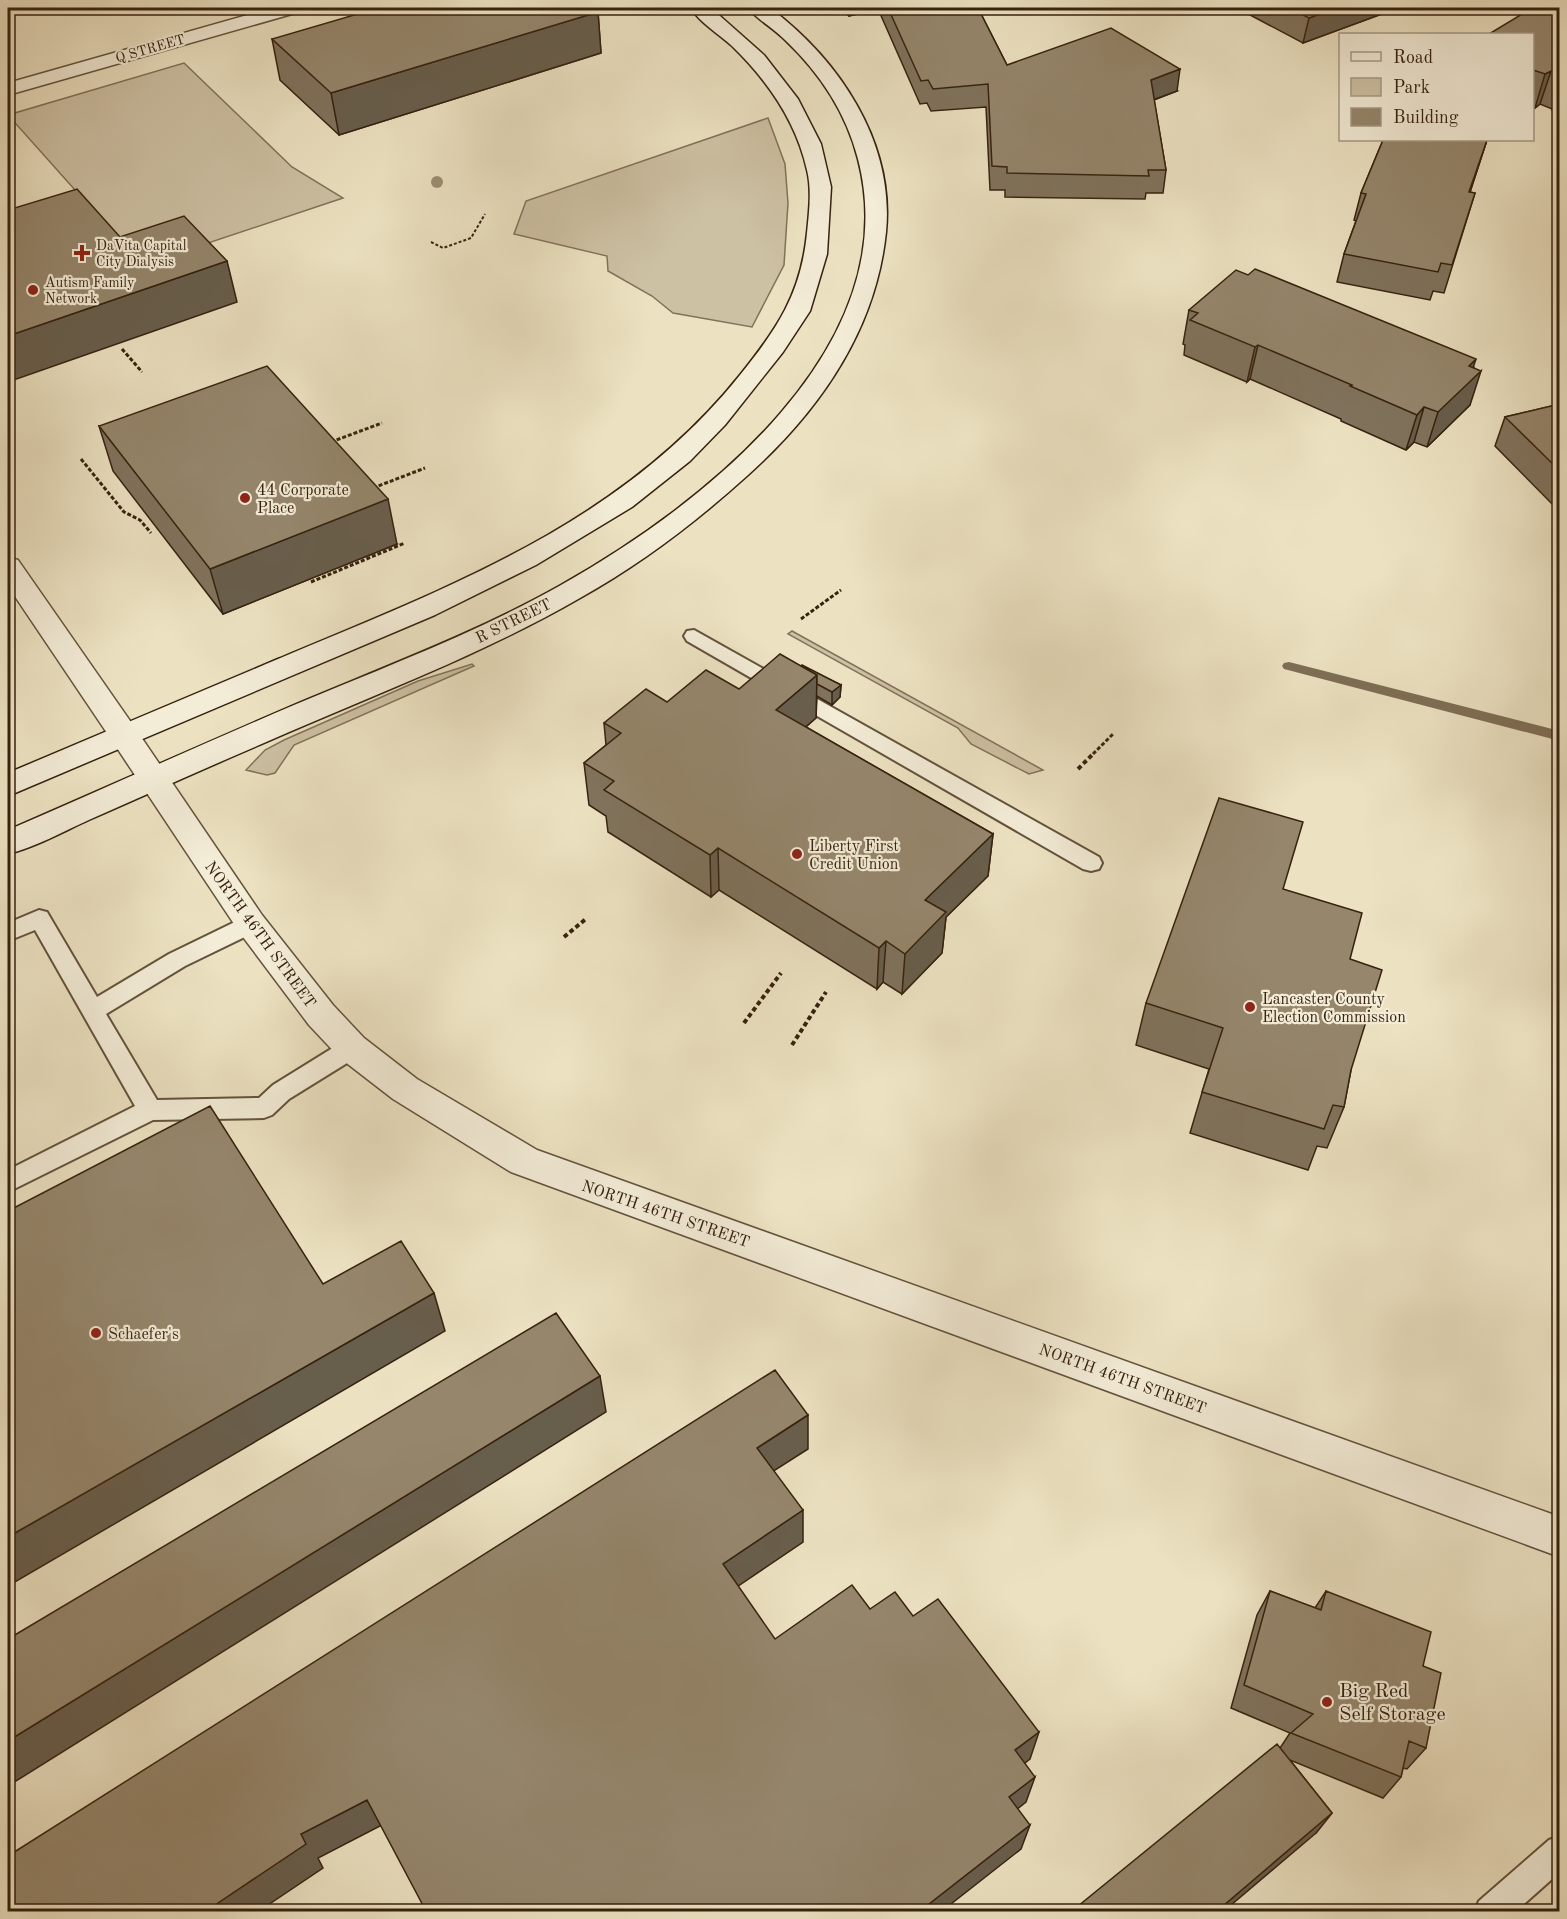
<svg xmlns="http://www.w3.org/2000/svg" width="1567" height="1919" font-family="'Old Standard TT',serif">
	<style>
		.green { fill: #cdc1a4; stroke: #82725a; stroke-width: 1.5 }
		.lines { fill: none; stroke-linecap: round; stroke-linejoin: round }
		.stream { fill: #7e6e56; fill-rule: evenodd }
		.service-casing { stroke: #64523c; stroke-width: 4 }
		.minor-casing { stroke: #64523c; stroke-width: 3 }
		.tertiary-casing { stroke: #64523c; stroke-width: 3 }
		.secondary-casing { stroke: #36220f; stroke-width: 3 }
		.path-far2 { stroke: #36220f; stroke-width: 2; stroke-dasharray: 3 2; stroke-linecap: butt }
		.path-far1 { stroke: #36220f; stroke-width: 3; stroke-dasharray: 4 2; stroke-linecap: butt }
		.path { stroke: #36220f; stroke-width: 4; stroke-dasharray: 4.5 3; stroke-linecap: butt }
		.service { fill: #f3ecd7; fill-rule: evenodd }
		.minor { fill: #f3ecd7; fill-rule: evenodd }
		.tertiary { fill: #f3ecd7; fill-rule: evenodd }
		.secondary { fill: #f3ecd7; fill-rule: evenodd }
		.tree { fill: #9d8e74 }
		.wall { fill: #80735d; stroke: #36220f; stroke-width: 1.5 }
		.shaded-wall { fill: #685e4c; stroke: #36220f; stroke-width: 1.5 }
		.building { fill: #95866c; stroke: #36220f; stroke-width: 1.5 }
		.poi-dot { fill: #8f2418; stroke: #f3ecd7; stroke-width: 2 }
		.labels { text-anchor: middle; stroke-width: 4.5; stroke-linejoin: round; paint-order: stroke }
		.far-street-label { font-size: 14px; fill: #36220f; stroke: #f3ecd7 }
		.far-poi-label { font-size: 14px; fill: #36220f; stroke: #f3ecd7; text-anchor: start }
		.poi-label { font-size: 16px; fill: #36220f; stroke: #f3ecd7; text-anchor: start }
		.street-label { font-size: 16px; fill: #36220f; stroke: #f3ecd7 }
		.near-poi-label { font-size: 20px; fill: #36220f; stroke: #f3ecd7; text-anchor: start }
	</style>
	<rect width="100%" height="100%" fill="#ece2c2"/>
	<filter id="stains"><feTurbulence type="fractalNoise" baseFrequency=".00333" numOctaves="4"/><feColorMatrix values="0 0 0 0 .2 0 0 0 0 .09 0 0 0 0 .02 0 0 0 .5 -.17"/></filter>
	<radialGradient id="worn" r=".72"><stop offset=".6" stop-color="#630" stop-opacity="0"/><stop offset="1" stop-color="#630" stop-opacity=".3"/></radialGradient>
	<path class="green" d="M 184,63 L 292,167 L 343,198 L 142,265 L 8,115 Z
		M 768,118 L 785,164 L 788,203 L 784,265 L 752,327 L 673,313 L 652,296 L 608,271 L 607,256 L 514,234 L 526,201 Z
		M 792,631 L 1043,770 L 1029,774 L 971,744 L 958,728 L 788,634 Z
		M 472,664 L 474,666 L 294,745 L 275,773 L 267,775 L 246,770 L 265,750 L 284,740 L 418,681 Z"/>
	<g class="lines">
		<path class="stream" d="M 1289,662 L 1560,731 L 1560,741 L 1284,669 L 1282,666 L 1284,663 Z"/>
		<g class="service-casing">
			<path id="service" d="M 694,630 L 1099,857 L 1102,863 L 1099,869 L 1091,871 L 1083,869 L 687,641 L 684,636 L 687,631 Z
				M 39,910 L 47,912 L 97,997 L 169,954 L 243,918 L 251,916 L 259,918 L 262,924 L 259,930 L 185,966 L 106,1014 L 157,1100 L 259,1098 L 273,1085 L 344,1041 L 352,1039 L 360,1041 L 364,1048 L 360,1055 L 289,1099 L 272,1115 L 264,1118 L 153,1120 L 8,1192 L 8,1170 L 135,1106 L 35,930 L 8,941 L 8,923 Z
				M 1560,1836 L 1560,1872 L 1515,1912 L 1474,1912 L 1479,1901 L 1549,1840 Z"/>
		</g>
		<g class="minor-casing">
			<path id="minor" d="M 272,8 L 302,8 L 299,12 L 8,95 L 8,83 Z
				M 8,557 L 18,560 L 135,728 L 139,735 L 135,742 L 124,745 L 113,742 L 8,586 Z"/>
		</g>
		<g class="tertiary-casing">
			<path id="tertiary" d="M 124,725 L 135,728 L 262,915 L 333,1005 L 364,1038 L 417,1079 L 537,1150 L 1560,1517 L 1560,1557 L 511,1172 L 393,1099 L 340,1058 L 309,1025 L 240,933 L 113,742 L 109,735 L 113,728 Z"/>
		</g>
		<g class="secondary-casing">
			<path id="secondary" d="M 691,8 L 711,8 L 764,55 L 798,99 L 821,144 L 831,187 L 827,254 L 810,311 L 783,352 L 725,425 L 690,461 L 632,507 L 536,565 L 435,615 L 8,796 L 8,773 C 98,735 188,697 278,659 C 449,587 621,524 740,375 C 777,329 801,294 807,233 C 809,213 812,190 807,170 C 796,121 768,81 732,46 C 719,34 699,22 691,8 Z
				M 748,8 L 770,8 C 839,60 895,142 886,232 C 876,330 820,410 748,475 C 696,522 641,564 580,598 C 478,657 365,698 257,746 C 201,770 146,795 91,819 C 64,831 36,847 8,854 L 8,830 C 103,789 198,746 294,705 C 384,667 476,633 561,585 C 703,505 907,347 858,159 C 846,112 819,72 784,39 C 773,28 758,20 748,8 Z"/>
		</g>
		<path class="path-far2" d="M 431,242 L 443,248 L 471,238 L 485,214"/>
		<path class="path-far1" d="M 122,349 L 142,372
			M 331,442 L 382,423
			M 81,459 L 124,512 L 140,520 L 151,533
			M 373,488 L 425,468
			M 311,582 L 405,543
			M 801,619 L 841,590
			M 1093,754 L 1113,734"/>
		<path class="path" d="M 1078,769 L 1094,753
			M 564,937 L 587,918
			M 744,1023 L 781,973
			M 792,1045 L 826,992"/>
		<use href="#service" class="service"/>
		<use href="#minor" class="minor"/>
		<use href="#tertiary" class="tertiary"/>
		<use href="#secondary" class="secondary"/>
	</g>
	<circle class="tree" cx="437" cy="182" r="6"/>
	<path class="wall" d="M 838,8 L 978,8 L 1007,65 L 1177,91 L 1154,100 L 1166,170 L 1163,193 L 1146,193 L 1145,199 L 1005,197 L 1005,190 L 990,190 L 986,107 L 931,111 L 927,103 L 920,104 L 878,9 L 849,16 Z
		M 1237,8 L 1398,8 L 1303,43 Z
		M 1560,8 L 1560,104 L 1552,109 L 1540,104 L 1535,108 L 1533,107 L 1533,34 Z
		M 598,12 L 601,53 L 339,135 L 280,80 L 272,39 Z
		M 1383,140 L 1487,140 L 1470,192 L 1475,193 L 1444,293 L 1433,291 L 1430,300 L 1337,282 L 1344,254 L 1356,221 L 1354,220 L 1361,193 Z
		M 1189,310 L 1474,367 L 1470,405 L 1427,447 L 1414,442 L 1406,450 L 1341,421 L 1341,419 L 1250,379 L 1247,382 L 1184,355 L 1185,345 L 1183,344 Z
		M 1560,404 L 1560,512 L 1495,446 L 1505,417 Z
		M 99,426 L 397,544 L 223,614 L 113,471 Z
		M 801,666 L 841,685 L 840,697 L 832,705 L 817,696 L 816,718 L 806,727 L 993,834 L 988,876 L 946,917 L 942,953 L 902,994 L 883,982 L 877,989 L 719,890 L 711,897 L 608,832 L 606,816 L 589,805 L 584,763 L 606,745 L 604,723 L 667,702 L 739,689 Z
		M 1283,889 L 1350,959 L 1351,1070 L 1344,1107 L 1327,1148 L 1317,1146 L 1308,1170 L 1190,1133 L 1209,1069 L 1136,1045 L 1146,1003 Z
		M 1270,1591 L 1315,1608 L 1326,1591 L 1423,1666 L 1426,1748 L 1407,1769 L 1403,1768 L 1401,1777 L 1383,1798 L 1290,1760 L 1332,1813 L 1316,1833 L 1280,1748 L 1290,1733 L 1231,1708 L 1257,1615 Z"/>
	<path class="shaded-wall" d="M 849,8 L 878,8 L 878,9 L 849,16 Z
		M 1336,8 L 1398,8 L 1303,43 L 1309,18 Z
		M 598,12 L 601,53 L 339,135 L 331,93 Z
		M 1180,69 L 1177,91 L 1147,102 L 1151,80 Z
		M 1551,71 L 1540,104 L 1535,108 L 1545,74 Z
		M 1560,86 L 1560,104 L 1552,109 Z
		M 1487,140 L 1461,220 L 1469,192 Z
		M 227,261 L 237,302 L 8,382 L 8,336 Z
		M 1258,345 L 1250,379 L 1247,382 L 1255,347 Z
		M 1476,359 L 1468,383 L 1481,371 L 1470,405 L 1427,447 L 1438,412 L 1469,366 Z
		M 1424,407 L 1414,442 L 1406,450 L 1417,415 Z
		M 388,499 L 397,544 L 223,614 L 210,569 Z
		M 817,675 L 816,718 L 776,752 L 776,710 Z
		M 841,685 L 840,697 L 832,705 L 832,692 Z
		M 993,834 L 988,876 L 946,917 L 942,953 L 902,994 L 905,954 L 925,900 Z
		M 718,848 L 719,890 L 711,897 L 710,855 Z
		M 886,941 L 883,982 L 877,989 L 879,948 Z
		M 434,1293 L 445,1331 L 8,1586 L 8,1537 Z
		M 600,1376 L 606,1412 L 8,1786 L 8,1741 Z
		M 808,1415 L 808,1449 L 758,1481 L 757,1448 Z
		M 803,1510 L 803,1542 L 725,1595 L 723,1564 Z
		M 1039,1732 L 1030,1759 L 1007,1777 L 1015,1750 Z
		M 1035,1777 L 1026,1802 L 1001,1822 L 1009,1797 Z
		M 367,1800 L 382,1825 L 318,1858 L 323,1868 L 259,1911 L 206,1911 L 301,1834 Z
		M 1332,1813 L 1316,1833 L 1224,1911 L 1217,1911 Z
		M 1030,1825 L 1021,1849 L 942,1911 L 920,1911 Z"/>
	<path class="building" d="M 378,8 L 592,8 L 598,12 L 331,93 L 272,39 Z
		M 888,8 L 978,8 L 1007,65 L 1111,28 L 1180,69 L 1151,80 L 1166,170 L 1148,170 L 1149,176 L 1007,173 L 1007,167 L 992,166 L 988,84 L 933,89 L 928,80 L 921,81 Z
		M 1289,8 L 1336,8 L 1309,18 Z
		M 1532,8 L 1560,8 L 1560,74 L 1551,71 L 1545,74 L 1533,70 L 1533,34 L 1489,34 Z
		M 1383,140 L 1487,140 L 1469,192 L 1475,193 L 1452,265 L 1441,263 L 1438,272 L 1344,254 L 1366,194 L 1361,193 Z
		M 77,189 L 120,237 L 184,216 L 227,261 L 8,336 L 8,210 Z
		M 1255,269 L 1476,359 L 1469,366 L 1481,371 L 1438,412 L 1424,407 L 1417,415 L 1350,386 L 1352,385 L 1258,345 L 1255,347 L 1190,320 L 1198,313 L 1189,310 L 1236,270 L 1248,275 Z
		M 267,366 L 388,499 L 210,569 L 99,426 Z
		M 1560,404 L 1560,471 L 1505,417 Z
		M 780,654 L 817,675 L 776,710 L 993,834 L 925,900 L 946,912 L 905,954 L 886,941 L 879,948 L 718,848 L 710,855 L 604,790 L 614,781 L 584,763 L 621,733 L 604,723 L 646,689 L 667,702 L 706,670 L 739,689 Z
		M 802,665 L 841,685 L 832,692 L 817,684 L 817,675 L 801,666 Z
		M 1219,798 L 1303,822 L 1283,889 L 1362,913 L 1350,959 L 1382,970 L 1351,1070 L 1344,1107 L 1333,1105 L 1324,1129 L 1202,1092 L 1223,1028 L 1146,1003 Z
		M 210,1106 L 323,1284 L 401,1241 L 434,1293 L 8,1537 L 8,1211 Z
		M 556,1313 L 600,1376 L 8,1741 L 8,1639 Z
		M 775,1370 L 808,1415 L 757,1448 L 803,1510 L 723,1564 L 775,1639 L 852,1585 L 870,1609 L 895,1592 L 913,1616 L 938,1599 L 1039,1732 L 1015,1750 L 1035,1777 L 1009,1797 L 1030,1825 L 920,1911 L 426,1911 L 367,1800 L 301,1834 L 306,1844 L 206,1911 L 8,1911 L 8,1856 Z
		M 1270,1591 L 1321,1610 L 1326,1591 L 1431,1632 L 1423,1666 L 1441,1673 L 1426,1748 L 1409,1741 L 1401,1777 L 1291,1733 L 1313,1714 L 1244,1685 Z
		M 1277,1744 L 1332,1813 L 1217,1911 L 1072,1911 Z"/>
	<g class="poi-dot">
		<path d="M79 244h6v6h6v6h-6v6h-6v-6h-6v-6h6z"/>
		<circle cx="33" cy="290" r="6"/>
		<circle cx="245" cy="498" r="6"/>
		<circle cx="797" cy="854" r="6"/>
		<circle cx="1250" cy="1007" r="6"/>
		<circle cx="96" cy="1333" r="6"/>
		<circle cx="1327" cy="1702" r="6"/>
	</g>
	<g class="labels">
		<g class="far-street-label">
			<text transform="translate(150 48) rotate(-16)" y="5">Q STREET</text>
		</g>
		<g class="far-poi-label">
			<text x="96" y="250">DaVita Capital<tspan x="96" dy="16">City Dialysis</tspan></text>
			<text x="45" y="287">Autism Family<tspan x="45" dy="16">Network</tspan></text>
		</g>
		<g class="poi-label">
			<text x="257" y="495">44 Corporate<tspan x="257" dy="18">Place</tspan></text>
			<text x="809" y="851">Liberty First<tspan x="809" dy="18">Credit Union</tspan></text>
			<text x="1262" y="1004">Lancaster County<tspan x="1262" dy="18">Election Commission</tspan></text>
			<text x="108" y="1339">Schaefer's</text>
		</g>
		<g class="street-label">
			<text transform="translate(513 620) rotate(-26)" y="6">R STREET</text>
			<text transform="translate(261 934) rotate(54)" y="6">NORTH 46TH STREET</text>
			<text transform="translate(666 1213) rotate(19)" y="6">NORTH 46TH STREET</text>
			<text transform="translate(1123 1378) rotate(20)" y="6">NORTH 46TH STREET</text>
		</g>
		<g class="near-poi-label">
			<text x="1339" y="1697">Big Red<tspan x="1339" dy="23">Self Storage</tspan></text>
		</g>
	</g>
	<rect width="1567" height="1919" fill="none" stroke="#ece2c2" stroke-width="30"/>
	<rect x="9" y="9" width="1549" height="1901" fill="none" stroke="#36220f" stroke-width="3"/>
	<rect x="15" y="15" width="1537" height="1889" fill="none" stroke="#36220f" stroke-width="1.5"/>
	<rect x="1339" y="33" width="195" height="108" fill="#f3ecd7" stroke="#a79b87" stroke-width="1.5"/>
	<rect x="1351" y="52" width="30" height="9" fill="#f3ecd7" stroke="#a79b87" stroke-width="1.5"/>
	<text x="1393" y="63" font-size="18" fill="#36220f">Road</text>
	<rect x="1351" y="78" width="30" height="18" fill="#cdc1a4" stroke="#a79b87" stroke-width="1.5"/>
	<text x="1393" y="93" font-size="18" fill="#36220f">Park</text>
	<rect x="1351" y="108" width="30" height="18" fill="#95866c" stroke="#a79b87" stroke-width="1.5"/>
	<text x="1393" y="123" font-size="18" fill="#36220f">Building</text>
	<rect width="100%" height="100%" filter="url(#stains)"/>
	<rect width="100%" height="100%" fill="url(#worn)"/>
</svg>
